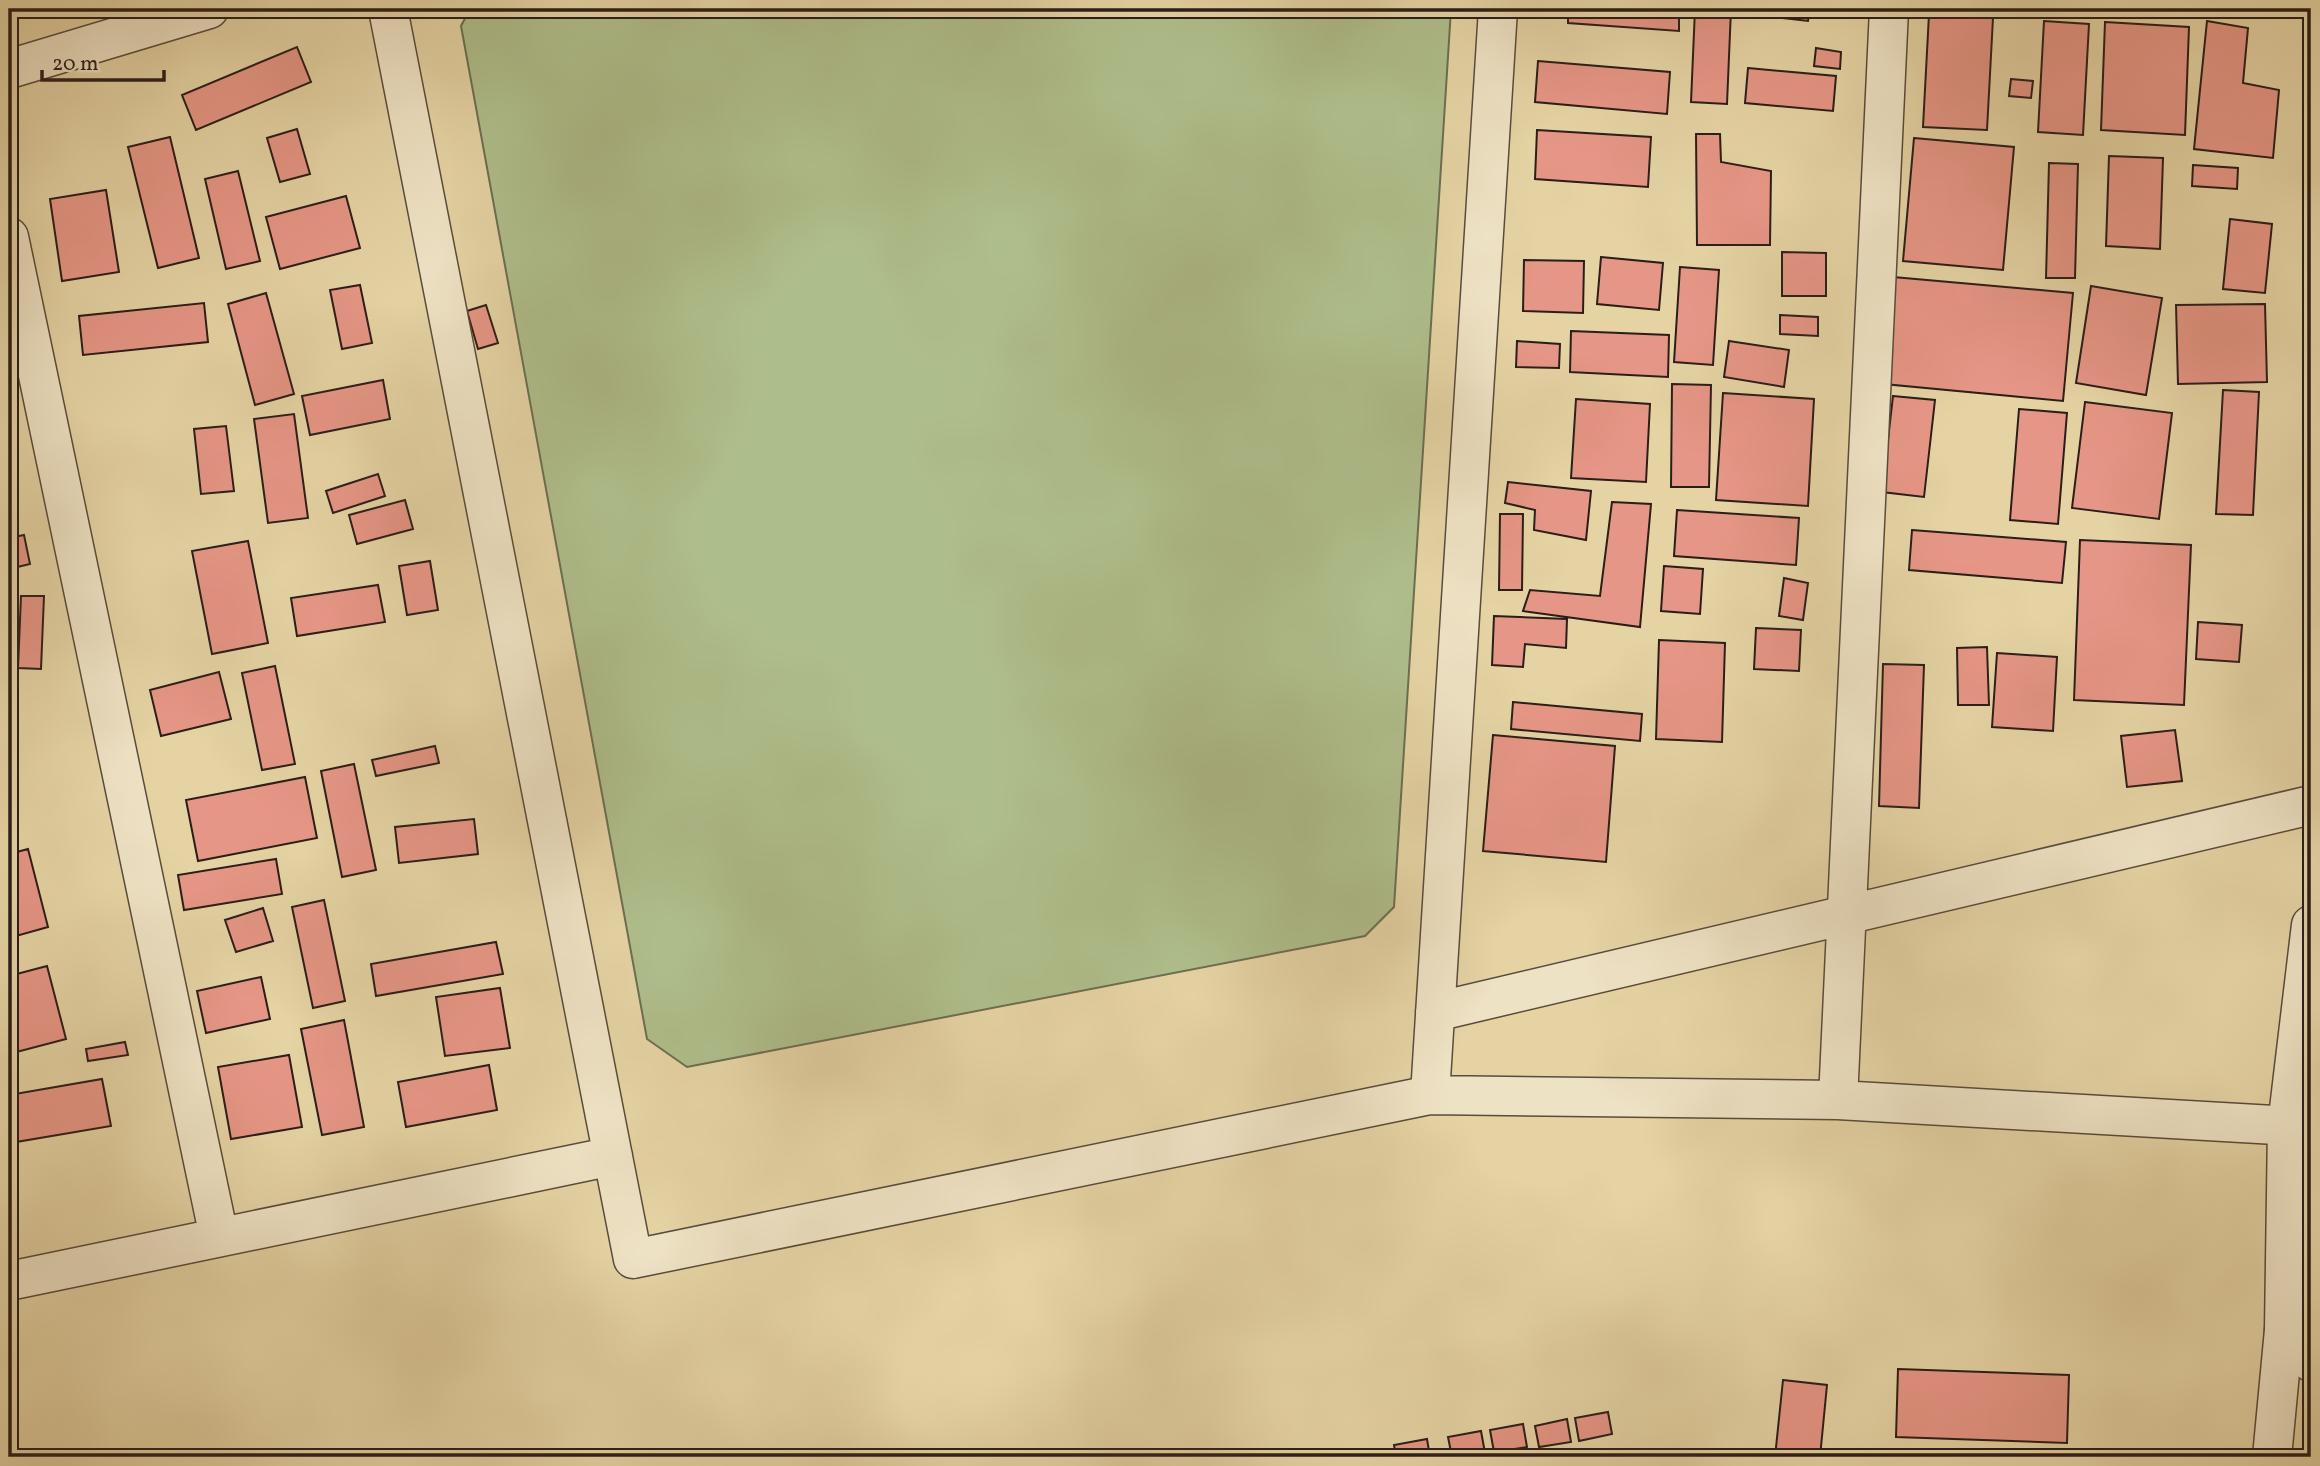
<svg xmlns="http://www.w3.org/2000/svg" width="2320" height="1466" font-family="Vollkorn,serif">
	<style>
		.green { fill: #aebe8b; stroke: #6c6e52; stroke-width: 2 }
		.building { fill: #e69686; stroke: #2b1e19; stroke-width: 2 }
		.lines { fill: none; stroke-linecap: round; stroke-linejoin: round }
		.minor-casing { stroke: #5a4b3c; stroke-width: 41 }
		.tertiary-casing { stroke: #5a4b3c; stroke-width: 41 }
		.minor { stroke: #eee2c4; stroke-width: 38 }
		.tertiary { stroke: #eee2c4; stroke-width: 38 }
	</style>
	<rect width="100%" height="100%" fill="#e5d3a4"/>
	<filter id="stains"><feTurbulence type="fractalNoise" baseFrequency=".00286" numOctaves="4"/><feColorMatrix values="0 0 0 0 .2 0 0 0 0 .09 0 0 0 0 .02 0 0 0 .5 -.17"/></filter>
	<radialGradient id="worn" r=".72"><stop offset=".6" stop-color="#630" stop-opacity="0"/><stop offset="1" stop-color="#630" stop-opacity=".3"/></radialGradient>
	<path class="green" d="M 470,9 L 1451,9 L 1394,907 L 1365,936 L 687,1067 L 647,1039 L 461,26 Z"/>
	<path class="building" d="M 1568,9 L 1679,9 L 1679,31 L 1568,23 Z
		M 1695,9 L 1731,9 L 1727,104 L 1691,102 Z
		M 1772,9 L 1810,9 L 1808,21 L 1773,17 Z
		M 2153,9 L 2209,9 L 2209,13 Z
		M 1929,14 L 1993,18 L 1987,130 L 1923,127 Z
		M 2044,21 L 2089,24 L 2083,135 L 2038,132 Z
		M 2207,21 L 2248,28 L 2243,83 L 2279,90 L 2273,158 L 2194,149 Z
		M 2105,22 L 2189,27 L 2185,135 L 2101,130 Z
		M 297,47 L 311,82 L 196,130 L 182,95 Z
		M 1816,48 L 1841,52 L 1840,69 L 1814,66 Z
		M 1538,61 L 1670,72 L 1667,114 L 1535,102 Z
		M 1748,68 L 1836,76 L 1833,111 L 1745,103 Z
		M 2011,79 L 2033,81 L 2031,98 L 2009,96 Z
		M 297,129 L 310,174 L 280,182 L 267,138 Z
		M 1537,130 L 1651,137 L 1648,187 L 1535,179 Z
		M 1696,134 L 1720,134 L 1721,162 L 1771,171 L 1770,245 L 1697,245 Z
		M 170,137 L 199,258 L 158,268 L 128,147 Z
		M 1914,138 L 2014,147 L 2003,270 L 1903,261 Z
		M 2109,156 L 2163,158 L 2160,249 L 2106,246 Z
		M 2049,163 L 2078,164 L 2075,278 L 2046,278 Z
		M 2193,165 L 2238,168 L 2237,189 L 2192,186 Z
		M 238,171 L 260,261 L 226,269 L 205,179 Z
		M 106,190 L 119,272 L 62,281 L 50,199 Z
		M 346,196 L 360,248 L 280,269 L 266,217 Z
		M 2230,219 L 2272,224 L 2265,293 L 2223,289 Z
		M 1782,252 L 1826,253 L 1826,296 L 1782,296 Z
		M 1601,257 L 1663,263 L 1659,310 L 1597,304 Z
		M 1524,260 L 1584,261 L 1583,313 L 1523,311 Z
		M 1680,267 L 1719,270 L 1713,365 L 1674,362 Z
		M 1893,277 L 2073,293 L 2063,401 L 1884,384 Z
		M 360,285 L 372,343 L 342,349 L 330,290 Z
		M 2091,286 L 2162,298 L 2146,395 L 2076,383 Z
		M 266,293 L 294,394 L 255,405 L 228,304 Z
		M 204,303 L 208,342 L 83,355 L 79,316 Z
		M 2265,304 L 2267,382 L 2178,384 L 2176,305 Z
		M 486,305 L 498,343 L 478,349 L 467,311 Z
		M 1780,315 L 1818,317 L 1818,336 L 1780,334 Z
		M 1571,331 L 1669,335 L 1668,377 L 1570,372 Z
		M 1517,341 L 1560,344 L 1559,368 L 1516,367 Z
		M 1729,341 L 1789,350 L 1784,387 L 1724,377 Z
		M 383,380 L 390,419 L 310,435 L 302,396 Z
		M 1672,384 L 1711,385 L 1709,487 L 1671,487 Z
		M 2223,390 L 2259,392 L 2253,515 L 2216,514 Z
		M 1723,393 L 1814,399 L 1808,506 L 1716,500 Z
		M 1893,396 L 1935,400 L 1924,497 L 1882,492 Z
		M 1576,399 L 1650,404 L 1646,482 L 1571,478 Z
		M 2085,402 L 2172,413 L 2159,519 L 2072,508 Z
		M 2019,409 L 2067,413 L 2058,524 L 2010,520 Z
		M 294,414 L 308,518 L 268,523 L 254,419 Z
		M 226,426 L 234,491 L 201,494 L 194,429 Z
		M 378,474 L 385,496 L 333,513 L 326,491 Z
		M 1508,482 L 1591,491 L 1586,540 L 1534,530 L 1535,510 L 1505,503 Z
		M 405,500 L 413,529 L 357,544 L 349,515 Z
		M 1612,502 L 1651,504 L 1640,627 L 1523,611 L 1530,590 L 1600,596 Z
		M 1677,510 L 1799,518 L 1796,565 L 1674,556 Z
		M 1500,514 L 1523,514 L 1522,590 L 1499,590 Z
		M 1912,530 L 2066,542 L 2062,583 L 1909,570 Z
		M 24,535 L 30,564 L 9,569 L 9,538 Z
		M 2080,540 L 2191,545 L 2184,705 L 2074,700 Z
		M 248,541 L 268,643 L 212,654 L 192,551 Z
		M 430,561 L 438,610 L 407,615 L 399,566 Z
		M 1664,566 L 1703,569 L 1700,614 L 1661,611 Z
		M 1784,578 L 1808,583 L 1803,620 L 1779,616 Z
		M 378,585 L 385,622 L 297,636 L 291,598 Z
		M 21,596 L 44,596 L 41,669 L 18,668 Z
		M 1494,616 L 1567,619 L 1566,648 L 1525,644 L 1523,667 L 1492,665 Z
		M 2198,622 L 2242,625 L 2239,662 L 2196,659 Z
		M 1756,628 L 1801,630 L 1799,671 L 1754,669 Z
		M 1659,640 L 1725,643 L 1722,742 L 1656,739 Z
		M 1987,647 L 1989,705 L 1958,705 L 1957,648 Z
		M 1997,653 L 2057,657 L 2053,731 L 1992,727 Z
		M 1883,664 L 1924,665 L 1919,808 L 1879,806 Z
		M 275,666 L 295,764 L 262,770 L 242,673 Z
		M 219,672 L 231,719 L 161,736 L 150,690 Z
		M 1513,702 L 1642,714 L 1640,741 L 1511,729 Z
		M 2175,730 L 2182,781 L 2127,787 L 2121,736 Z
		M 1493,735 L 1615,746 L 1606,862 L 1483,851 Z
		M 435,746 L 439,763 L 376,776 L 372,760 Z
		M 354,764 L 376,870 L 342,877 L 321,771 Z
		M 305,777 L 317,838 L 198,861 L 186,800 Z
		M 474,819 L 478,854 L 399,863 L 395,827 Z
		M 28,849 L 48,927 L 9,938 L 9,854 Z
		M 276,859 L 282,894 L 184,910 L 178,875 Z
		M 324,900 L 345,1001 L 313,1008 L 292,907 Z
		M 263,908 L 273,941 L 236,952 L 225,920 Z
		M 496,942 L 503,974 L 376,996 L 371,964 Z
		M 47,966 L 66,1039 L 9,1054 L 9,976 Z
		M 261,977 L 270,1019 L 206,1033 L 197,991 Z
		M 500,988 L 510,1048 L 445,1056 L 436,997 Z
		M 344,1020 L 364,1127 L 322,1135 L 301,1029 Z
		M 125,1042 L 128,1055 L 88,1061 L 86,1049 Z
		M 289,1055 L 302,1127 L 231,1139 L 218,1067 Z
		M 489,1065 L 497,1110 L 406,1127 L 398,1082 Z
		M 102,1079 L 111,1126 L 16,1142 L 9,1095 Z
		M 1898,1369 L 2069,1375 L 2067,1443 L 1896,1437 Z
		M 1783,1380 L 1827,1385 L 1820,1457 L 1775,1457 Z
		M 1608,1412 L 1612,1434 L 1579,1441 L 1575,1418 Z
		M 1567,1419 L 1571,1442 L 1539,1447 L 1535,1426 Z
		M 1523,1424 L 1527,1447 L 1494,1452 L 1490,1430 Z
		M 1481,1431 L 1485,1453 L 1452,1457 L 1448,1437 Z
		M 1427,1439 L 1430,1457 L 1396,1457 L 1394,1445 Z
		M 1890,1452 L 1952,1457 L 1890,1457 Z"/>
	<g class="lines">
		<g class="minor-casing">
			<path id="minor" d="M 388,9 L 633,1259 L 1430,1095 L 1838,1100 L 2311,1127
				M 9,69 L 209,9
				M 9,237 L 219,1237
				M 1435,1012 L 2311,805
				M 1430,1095 L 1498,9
				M 1838,1100 L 1889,9
				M 9,1281 L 613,1156
				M 2284,1330 L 2311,1362"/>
		</g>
		<g class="tertiary-casing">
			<path id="tertiary" d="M 2272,1457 L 2284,1330 L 2287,1126 L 2311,925"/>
		</g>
		<use href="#minor" class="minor"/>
		<use href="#tertiary" class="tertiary"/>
	</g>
	<rect width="2320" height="1466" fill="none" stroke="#e5d3a4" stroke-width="35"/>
	<rect x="10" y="10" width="2299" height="1445" fill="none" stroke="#2b1e19" stroke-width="3.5"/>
	<rect x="18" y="18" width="2285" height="1431" fill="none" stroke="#2b1e19" stroke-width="2"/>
	<path d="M42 70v10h122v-10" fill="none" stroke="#2b1e19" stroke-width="3.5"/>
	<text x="52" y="70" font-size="21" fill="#2b1e19" stroke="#eee2c4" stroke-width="5" paint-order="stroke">20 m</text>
	<rect width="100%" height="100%" filter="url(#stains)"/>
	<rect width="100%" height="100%" fill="url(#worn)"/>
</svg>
